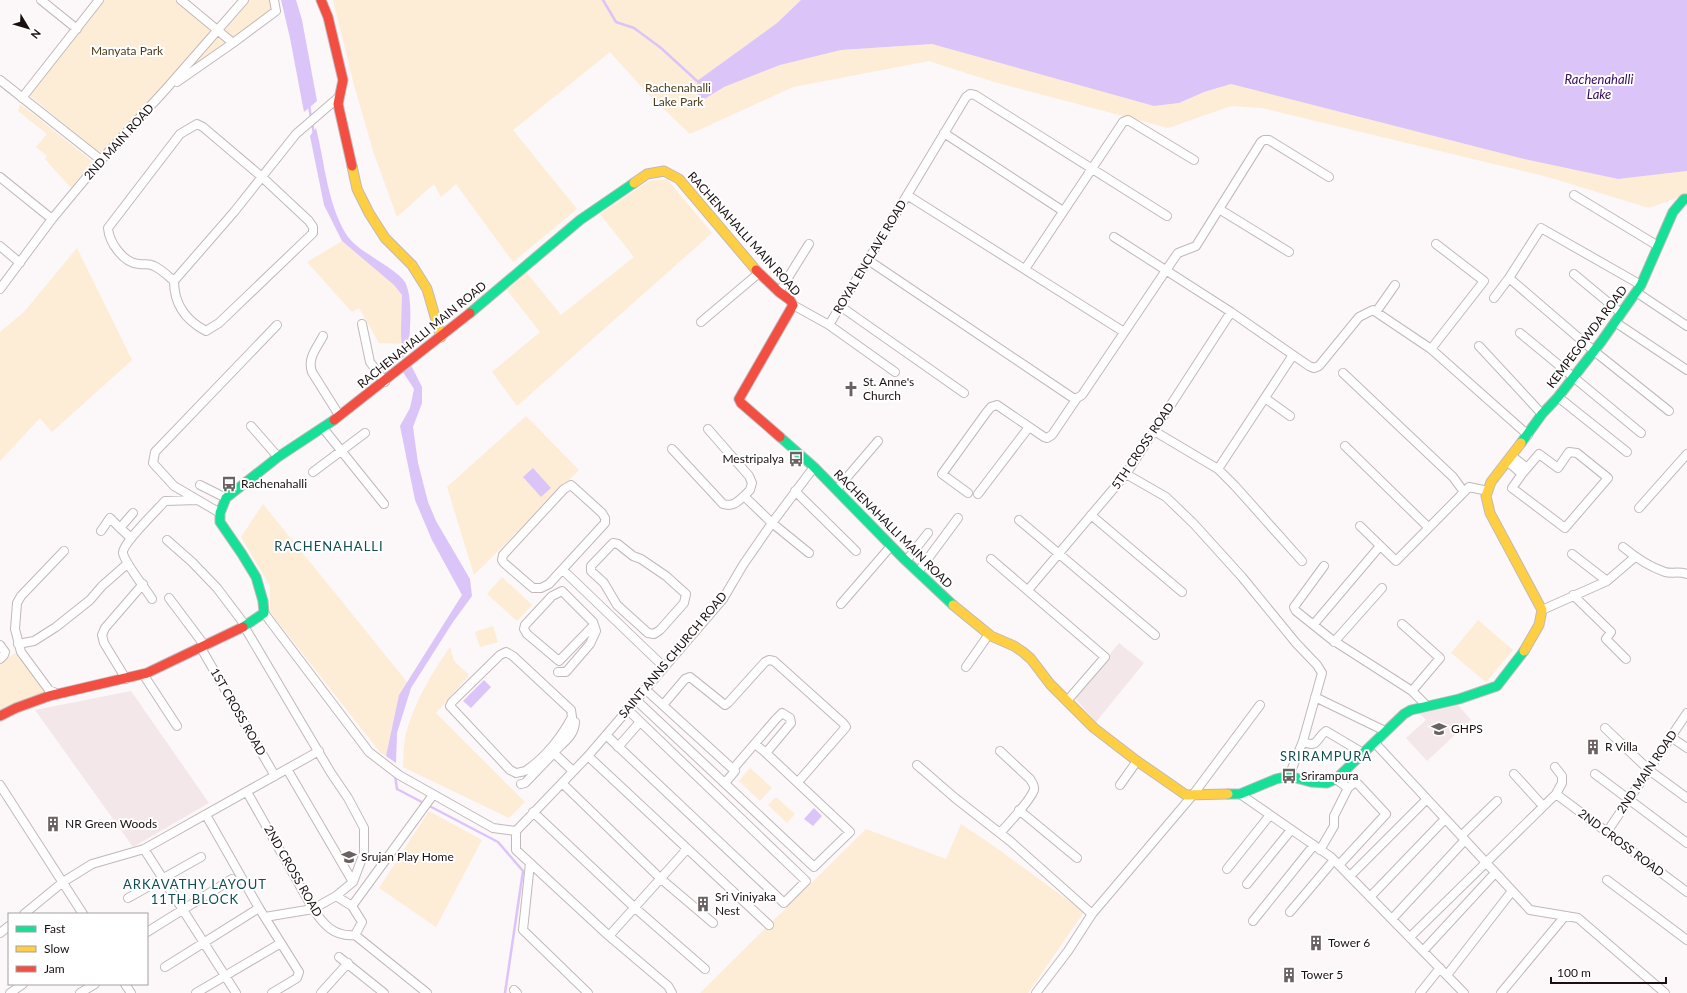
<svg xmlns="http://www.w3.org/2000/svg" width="1687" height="993" font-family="Lato,sans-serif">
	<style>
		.built { fill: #f4e7e9 }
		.green { fill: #fdedd6 }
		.water { fill: #dbc4f7 }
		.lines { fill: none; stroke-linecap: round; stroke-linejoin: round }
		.stream { stroke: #dbc4f7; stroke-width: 2.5 }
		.street-casing { stroke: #c1b8b9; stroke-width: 10 }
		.fast-casing { stroke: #c1b8b9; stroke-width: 11 }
		.slow-casing { stroke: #c1b8b9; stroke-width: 11 }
		.jam-casing { stroke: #c1b8b9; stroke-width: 11 }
		.street { stroke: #fffefe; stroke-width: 8 }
		.fast { stroke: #16e098; stroke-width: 9 }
		.slow { stroke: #ffcf43; stroke-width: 9 }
		.jam { stroke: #f24e42; stroke-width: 9 }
		.labels { text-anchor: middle; stroke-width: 4; stroke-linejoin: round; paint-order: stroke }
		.park-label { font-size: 12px; fill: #4e3c1b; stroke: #fff }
		.street-label { font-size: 12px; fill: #1b1011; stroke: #fff }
		.poi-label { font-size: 12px; fill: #1b1011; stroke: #fff; text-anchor: start }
		.water-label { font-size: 13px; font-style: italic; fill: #390a60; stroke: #fff }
		.neighbourhood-label { font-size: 13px; letter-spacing: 1px; fill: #104e51; stroke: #fff }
	</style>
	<rect width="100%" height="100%" fill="#fcf7f8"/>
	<path class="built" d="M 1119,643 L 1144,663 L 1096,722 L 1074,697 Z
		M 131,691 L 209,803 L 133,847 L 35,710 Z
		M 1457,704 L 1471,720 L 1427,761 L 1406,738 L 1426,720 L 1418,712 Z"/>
	<path class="green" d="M 103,0 L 175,0 L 214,31 L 101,154 L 29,95 Z
		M 249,0 L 269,0 L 271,10 L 233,38 L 224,30 Z
		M 333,0 L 801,0 L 777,23 L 697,81 L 698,103 L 724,87 L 780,65 L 841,50 L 932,44 L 1154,106 L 1179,103 L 1204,92 L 1231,84 L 1524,159 L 1618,179 L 1687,171 L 1687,194 L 1649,208 L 1548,177 L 1262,108 L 1231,106 L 1168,128 L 994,82 L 929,61 L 793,87 L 690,134 L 647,93 L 610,52 L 513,130 L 577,209 L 513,262 L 456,184 L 441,197 L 434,184 L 397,217 L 374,154 L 354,85 Z
		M 218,34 L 229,43 L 175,81 Z
		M 20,104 L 92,161 L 71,188 L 45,159 L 47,156 L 36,147 L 47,134 L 18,111 Z
		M 667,179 L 712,233 L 517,406 L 492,372 L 540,332 L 507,290 L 526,272 L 561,315 L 634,257 L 600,214 L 649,181 Z
		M 342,241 L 394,285 L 402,295 L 402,344 L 379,343 L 359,308 L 352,312 L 307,262 Z
		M 77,248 L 132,360 L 52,432 L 40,418 L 0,461 L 0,332 L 24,312 Z
		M 526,416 L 579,470 L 474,575 L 447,487 Z
		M 263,504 L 407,682 L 399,695 L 386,756 L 380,752 L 270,612 L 270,586 L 241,537 Z
		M 502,577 L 532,605 L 517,621 L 487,594 Z
		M 1478,620 L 1513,650 L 1486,682 L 1451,653 Z
		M 493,626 L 498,642 L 480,647 L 475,632 Z
		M 450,647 L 454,661 L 469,675 L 436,713 L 525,802 L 509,818 L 403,767 C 404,755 403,741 407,730 C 416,699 432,673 450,647 Z
		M 15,653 L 46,691 L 0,715 L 0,664 Z
		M 750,768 L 772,788 L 760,801 L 739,781 Z
		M 776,797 L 795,814 L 787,823 L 768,805 Z
		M 429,811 L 482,840 L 436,927 L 379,888 Z
		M 961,824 L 998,849 L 1084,912 L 1028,993 L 700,993 L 866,829 L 946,859 Z"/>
	<path class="water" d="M 281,0 L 296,0 L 302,20 L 317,101 L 304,112 L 290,38 Z
		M 801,0 L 1687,0 L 1687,171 L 1618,179 L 1524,159 L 1231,84 L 1204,92 L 1179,103 L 1154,106 L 932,44 L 841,50 L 780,65 L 724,87 L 698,103 L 697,81 L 777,23 Z
		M 316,128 C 325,164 327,202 346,234 C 352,244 364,251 374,258 C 382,263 400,274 405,282 C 414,300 409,332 409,352 L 402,358 L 401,331 L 402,295 L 394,285 L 342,241 L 324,205 L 310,136 Z
		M 411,365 L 422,387 L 422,403 L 413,427 L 418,463 L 428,502 L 436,521 L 470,579 L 472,596 L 453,622 L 411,688 L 397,733 L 396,763 L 386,756 L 399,695 L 462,595 L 432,540 L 415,500 L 400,426 L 410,408 L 414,389 L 403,372 Z
		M 533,468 L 551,488 L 541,497 L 523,477 Z
		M 484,680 L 491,687 L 471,708 L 463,701 Z
		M 814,808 L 822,816 L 813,826 L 804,819 Z"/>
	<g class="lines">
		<path class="stream" d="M 603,0 L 616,22 L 634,28 L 661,48 L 697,81
			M 309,105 L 311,118
			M 312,123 L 314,134
			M 395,775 L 397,789 L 498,842 L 523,871 L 505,993"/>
		<g class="street-casing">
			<path id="street" d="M 41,0 L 77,29
				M 233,43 L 276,11 L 274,0
				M 0,80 L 101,160
				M 177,82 L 233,43 L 181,0
				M 22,98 L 99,0
				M 944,133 L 1063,211
				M 0,177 L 52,219
				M 907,195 L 1124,332
				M 1574,195 L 1658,246
				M 1219,209 L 1261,142 L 1264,140 L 1269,140 L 1329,177
				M 1114,237 L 1231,312 L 1309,366 L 1314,368 L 1319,366 L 1359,317 L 1373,310 L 1431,349 L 1528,435
				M 0,246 L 20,263
				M 868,260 L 1073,398 L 1077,398
				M 1025,269 L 1123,122 L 1128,120 L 1194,160
				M 1574,274 L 1621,313
				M 174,281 C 168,276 161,269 154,266 C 148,263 145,265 139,264 C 123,263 109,242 108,228 L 180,134 L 197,124 L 203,127 L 262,177 L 309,221 L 313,227 L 313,233 L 219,323 L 206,331 C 185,320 174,304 174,281 L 234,212 L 296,134 L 340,96
				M 1641,285 L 1541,228 L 1509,278 L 1594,351 L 1669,411
				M 0,289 L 52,219 L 101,160 L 166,89 L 244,0
				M 779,292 L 809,244
				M 1636,292 L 1687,326
				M 1494,298 L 1509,278
				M 793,305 L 829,325 L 966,97 L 970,94 L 975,95 L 1167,216
				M 840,306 L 964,393
				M 1376,312 L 1395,285
				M 701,322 L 759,273
				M 1615,322 L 1687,370
				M 362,324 L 370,362 L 385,382
				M 829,325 L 895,372
				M 1520,333 L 1641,433
				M 323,336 C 317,348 307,358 312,372 L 339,415
				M 1479,346 L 1542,414
				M 1431,349 L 1484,281 L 1436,244
				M 1343,373 L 1453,477 L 1464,492
				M 1558,397 L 1627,452
				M 1265,398 L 1290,416
				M 251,426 L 278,457
				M 323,428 L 384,504
				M 708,429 L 749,476 L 752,483 L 750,490 L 744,496 L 772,523 L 809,553
				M 1154,431 L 1218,469 L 1235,486 L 1302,561
				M 1345,446 L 1428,527
				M 672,449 L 723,504 C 733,507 737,502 744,496
				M 1512,456 L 1527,468
				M 1508,462 L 1522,474 L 1512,488 L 1565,528 L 1608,478 L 1577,453 L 1569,452 L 1558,468 L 1539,454 L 1522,474
				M 1218,469 L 1293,355
				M 313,472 L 365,433
				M 1126,474 L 1166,497 L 1194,524 L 1242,577 L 1296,643 L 1317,665 L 1322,673 L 1303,741 L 1289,776
				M 200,485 L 226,498
				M 571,485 L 602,513 L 605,518 L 605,523 L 549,584 L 541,588 L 533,588 L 504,563 L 502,560 L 503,555 L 564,489 Z
				M 837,489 L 878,441
				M 795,491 L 856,551
				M 968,493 L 942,474 L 986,413 L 991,407 L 997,405 L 1044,437 L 1047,438 L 1052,435 L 1077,398 L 1082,395 L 1175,257 L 1178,253 L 1196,246 L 1219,209 L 1289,252
				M 978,494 L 1029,427
				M 1639,508 L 1687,454
				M 220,513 L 174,486 L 153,463 L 155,452 L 277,325
				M 1091,515 L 1182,592
				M 1019,520 L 1155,635
				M 1360,526 L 1396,561 L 1469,487 L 1488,491
				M 101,531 L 110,518 L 120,528
				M 131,538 L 120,528 L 133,513
				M 167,540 L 192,562 L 217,588 L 245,625
				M 613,543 L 618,544 L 633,556 L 641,559 L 666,576 L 686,594 L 684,603 L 660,630 L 654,634 L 648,633 L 617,605 L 604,583 L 591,571 L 591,566 Z
				M 1623,547 C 1635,557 1650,567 1665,572 C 1671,574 1679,571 1687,574
				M 1572,554 L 1607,581
				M 991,559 L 1105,657 L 1067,701
				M 906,561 L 928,533
				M 1324,566 L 1294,607 L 1296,611 L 1331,639 L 1412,691 L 1427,706
				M 563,570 L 664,667
				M 918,572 L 958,518
				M 1028,590 L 1126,474 L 1231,312
				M 562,591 L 593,622 L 593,626 L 559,661 L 527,634 L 524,629 L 525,625 L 552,596 Z
				M 1573,595 L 1611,632 L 1606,639 L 1626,659
				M 169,598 L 205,646
				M 152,599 C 146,589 124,562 123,553 C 122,544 158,509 165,501 L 197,500
				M 841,604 L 891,546
				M 1542,610 L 1607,581 L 1635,557
				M 264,613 L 369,752 L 399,775 L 493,828 L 516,831
				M 1314,624 L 1380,546
				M 1402,624 L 1440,658 L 1412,691
				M 244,626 L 331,773 L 348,798 L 364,828 L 364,853 L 353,882 L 336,896 L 313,909 L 265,917
				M 1334,642 L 1382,588
				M 18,644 L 34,641 L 56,627 L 90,600 L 102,586 L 127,564
				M 0,645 L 5,652 L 4,655 L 0,659
				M 201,648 L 275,776
				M 506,652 L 513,656 L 571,710 L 572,717 C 562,736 546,757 528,769 C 525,772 520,772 516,773 L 510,770 L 450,706 L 452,702 L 500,655 Z
				M 966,667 L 989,634
				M 558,672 L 566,672 L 590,644 L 596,631 L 593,622
				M 143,674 L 177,726
				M 126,679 L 104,643 L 102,635 L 105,628 L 143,584
				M 645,689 L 735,771 L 725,783
				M 56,693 L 49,690 L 21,652 L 15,629 L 17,603 L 21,596 L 64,551
				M 1315,697 L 1385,731
				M 636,700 L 814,867 L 850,832 L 766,753
				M 663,705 L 685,679 L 690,677 L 725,705 L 728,703 L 765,662 L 769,660 L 774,661 L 843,723 L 846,727 L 798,782
				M 1605,728 L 1649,770 L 1687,798
				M 606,735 L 784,903 L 806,881 L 627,709
				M 1671,737 L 1687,748
				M 1303,742 C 1319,748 1315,739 1326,731 L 1363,753
				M 1374,742 L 1530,910 L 1578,918 L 1665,993
				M 618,747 L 640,722
				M 553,749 L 556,755 L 573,771
				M 554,752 C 563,743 575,735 575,722
				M 588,756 L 769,925
				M 917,765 L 955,798 L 1010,841 L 1092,914
				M 287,769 L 353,882
				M 733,769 L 776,719 L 782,713 L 790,718 L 791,723 L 766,753 L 755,744
				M 1514,774 L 1543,806
				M 1595,774 L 1687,843
				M 1336,779 L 1348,788 L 1354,783 L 1358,784 L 1386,814 L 1339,865
				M 562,783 L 660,878 L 713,923
				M 521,784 L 525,783 L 550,757
				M 0,785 L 83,914
				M 1120,785 L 1137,761
				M 247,792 L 313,909 C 324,925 334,937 355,935 L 427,993
				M 1240,794 L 1331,857 L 1464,993
				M 1556,794 L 1687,892
				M 1019,810 L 1077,858
				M 533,812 L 634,907 L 705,969
				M 206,815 L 259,908 L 299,972 L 297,978 L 272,993
				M 516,831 L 588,756 L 723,599 L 743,565 L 772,523 L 814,467
				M 516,831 L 516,850 L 609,936 L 668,986 L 672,993
				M 1607,832 L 1687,713
				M 1000,833 C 1008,824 1030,801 1034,790 C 1035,786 1032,782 1030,779 L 1000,751
				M 1461,836 L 1497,801
				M 144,849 L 236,993
				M 1320,850 L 1334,826 L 1334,816 L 1348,788
				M 530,863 L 523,930 L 588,993
				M 1227,869 L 1270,815
				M 1350,876 L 1427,799
				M 1607,880 L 1687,940
				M 1247,884 L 1291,830
				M 336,896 L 352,906
				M 1370,897 L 1445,819
				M 128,898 L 201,857
				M 1290,912 L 1334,860
				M 24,914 L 63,882 L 92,864 L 144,849 L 319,751
				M 1392,919 L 1465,840
				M 1253,921 L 1314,845
				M 147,932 L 232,879
				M 0,933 L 9,926
				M 355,935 L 362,922 L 352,906 L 433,795
				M 609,936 L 687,849
				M 1410,937 L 1556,794 L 1562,783 L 1562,776 L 1555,767
				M 1423,951 L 1495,873
				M 339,957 L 384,993
				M 165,967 L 259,908
				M 1447,975 L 1512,891
				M 125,984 L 131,993
				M 514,990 L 517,993
				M 10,993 L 23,984
				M 80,993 L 95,984
				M 196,993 L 281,943
				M 321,993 L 348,963
				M 1036,993 L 1068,951 L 1092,914 L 1192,796 L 1260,705
				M 1420,993 L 1440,968
				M 1501,993 L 1565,916"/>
		</g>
		<g class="fast-casing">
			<path id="fast" d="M 470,313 L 580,220 L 634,183
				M 780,437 L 814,467 L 903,558 L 953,605
				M 1521,443 L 1542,414 L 1558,397 L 1601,342 L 1641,285 L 1673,212 L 1684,199 L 1687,199
				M 243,627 L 264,613 L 263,601 L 256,577 L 242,554 L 220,522 L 220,513 L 226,498 L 278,457 L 334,420
				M 1228,794 L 1240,794 L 1276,779 L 1289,776 L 1311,782 L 1327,783 L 1336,779 L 1404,714 L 1411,710 L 1459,699 L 1497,686 L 1524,651"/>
		</g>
		<g class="slow-casing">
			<path id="slow" d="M 352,166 L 357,189 L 369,213 L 385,238 L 412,265 L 427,289 L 441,337
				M 634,183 L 647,174 L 664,171 L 679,179 L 756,270
				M 1521,443 L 1491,482 L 1486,496 L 1490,513 L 1542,610 L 1539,625 L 1524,651
				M 953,605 L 991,636 L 1014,646 L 1023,652 L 1031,659 L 1050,684 L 1094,728 L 1137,761 L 1186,795 L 1228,794"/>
		</g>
		<g class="jam-casing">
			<path id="jam" d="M 321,0 L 328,17 L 343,80 L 338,104 L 352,166
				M 756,270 L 779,292 L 790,300 L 793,305 L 739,399 L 741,403 L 780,437
				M 334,420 L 470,313
				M 0,716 L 16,708 L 49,696 L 147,673 L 243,627"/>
		</g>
		<use href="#street" class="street"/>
		<use href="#fast" class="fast"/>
		<use href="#slow" class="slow"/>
		<use href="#jam" class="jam"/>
	</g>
	<defs>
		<g id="church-bare" transform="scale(1.2)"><path d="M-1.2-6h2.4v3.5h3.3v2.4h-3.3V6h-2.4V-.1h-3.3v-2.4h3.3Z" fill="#6a6162" stroke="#fff" stroke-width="2.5" paint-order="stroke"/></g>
		<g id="bus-bare" transform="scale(1.2)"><path d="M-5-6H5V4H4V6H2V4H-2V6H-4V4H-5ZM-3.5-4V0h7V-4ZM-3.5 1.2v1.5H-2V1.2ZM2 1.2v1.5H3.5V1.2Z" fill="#6a6162" stroke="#fff" stroke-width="2.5" paint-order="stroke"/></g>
		<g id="school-bare" transform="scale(1.2)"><path d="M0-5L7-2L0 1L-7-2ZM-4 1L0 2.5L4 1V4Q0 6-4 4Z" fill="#6a6162" stroke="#fff" stroke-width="2.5" paint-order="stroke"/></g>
		<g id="building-bare" transform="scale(1.2)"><path d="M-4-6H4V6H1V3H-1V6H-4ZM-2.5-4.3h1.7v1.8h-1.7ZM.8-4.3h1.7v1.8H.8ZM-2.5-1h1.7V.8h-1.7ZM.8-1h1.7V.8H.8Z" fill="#6a6162" stroke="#fff" stroke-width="2.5" paint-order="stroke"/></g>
	</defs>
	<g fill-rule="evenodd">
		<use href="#church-bare" x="851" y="389"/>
		<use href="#bus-bare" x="796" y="459"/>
		<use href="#bus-bare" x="229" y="484"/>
		<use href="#school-bare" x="1439" y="729"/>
		<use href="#building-bare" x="1593" y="747"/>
		<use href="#bus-bare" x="1289" y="776"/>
		<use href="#building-bare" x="53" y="824"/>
		<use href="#school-bare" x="349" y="857"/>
		<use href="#building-bare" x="703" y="904"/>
		<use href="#building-bare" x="1316" y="943"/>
		<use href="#building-bare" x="1289" y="975"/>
	</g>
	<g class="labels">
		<g class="park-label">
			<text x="127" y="55">Manyata Park</text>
			<text x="678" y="92">Rachenahalli<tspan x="678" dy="14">Lake Park</tspan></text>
		</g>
		<g class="street-label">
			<text transform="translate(119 142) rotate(-48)" y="4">2ND MAIN ROAD</text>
			<text transform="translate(744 234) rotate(48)" y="4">RACHENAHALLI MAIN ROAD</text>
			<text transform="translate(870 257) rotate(-59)" y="4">ROYAL ENCLAVE ROAD</text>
			<text transform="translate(422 335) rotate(-39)" y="4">RACHENAHALLI MAIN ROAD</text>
			<text transform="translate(1587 337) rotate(-53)" y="4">KEMPEGOWDA ROAD</text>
			<text transform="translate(1143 446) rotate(-56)" y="4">5TH CROSS ROAD</text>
			<text transform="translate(893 529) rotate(45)" y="4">RACHENAHALLI MAIN ROAD</text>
			<text transform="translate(673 655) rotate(-50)" y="4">SAINT ANNS CHURCH ROAD</text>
			<text transform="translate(238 712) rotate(60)" y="4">1ST CROSS ROAD</text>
			<text transform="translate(1647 772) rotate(-56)" y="4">2ND MAIN ROAD</text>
			<text transform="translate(1621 843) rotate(37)" y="4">2ND CROSS ROAD</text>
			<text transform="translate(293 871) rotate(60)" y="4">2ND CROSS ROAD</text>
		</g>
		<g class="poi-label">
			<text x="863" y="386">St. Anne's<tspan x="863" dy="14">Church</tspan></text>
			<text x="784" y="463" text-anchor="end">Mestripalya</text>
			<text x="241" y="488">Rachenahalli</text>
			<text x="1451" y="733">GHPS</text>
			<text x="1605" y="751">R Villa</text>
			<text x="1301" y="780">Srirampura</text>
			<text x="65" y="828">NR Green Woods</text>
			<text x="361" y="861">Srujan Play Home</text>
			<text x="715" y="901">Sri Viniyaka<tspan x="715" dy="14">Nest</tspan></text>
			<text x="1328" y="947">Tower 6</text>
			<text x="1301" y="979">Tower 5</text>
		</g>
		<g class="water-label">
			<text x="1599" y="84">Rachenahalli<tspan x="1599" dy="15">Lake</tspan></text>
		</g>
		<g class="neighbourhood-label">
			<text x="329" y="551">RACHENAHALLI</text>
			<text x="1326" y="761">SRIRAMPURA</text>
			<text x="195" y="889">ARKAVATHY LAYOUT<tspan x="195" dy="15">11TH BLOCK</tspan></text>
		</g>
	</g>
	<rect x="8" y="913" width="140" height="72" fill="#ffffff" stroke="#a49fa0"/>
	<rect x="16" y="926" width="20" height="6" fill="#16e098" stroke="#a49fa0"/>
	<text x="44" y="933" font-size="12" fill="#1b1011">Fast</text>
	<rect x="16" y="946" width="20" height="6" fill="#ffcf43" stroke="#a49fa0"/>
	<text x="44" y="953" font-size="12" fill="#1b1011">Slow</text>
	<rect x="16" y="966" width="20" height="6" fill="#f24e42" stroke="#a49fa0"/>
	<text x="44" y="973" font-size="12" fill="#1b1011">Jam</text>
	<g transform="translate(28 28) rotate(128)" stroke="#ffffff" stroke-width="3" paint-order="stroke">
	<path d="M0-3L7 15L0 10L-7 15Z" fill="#1b1011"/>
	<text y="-6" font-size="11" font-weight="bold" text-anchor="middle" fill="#1b1011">N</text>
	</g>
	<path d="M1551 977v6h115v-6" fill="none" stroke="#1b1011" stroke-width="2"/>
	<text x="1557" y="977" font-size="12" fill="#1b1011" stroke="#ffffff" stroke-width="3" paint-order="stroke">100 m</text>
</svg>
